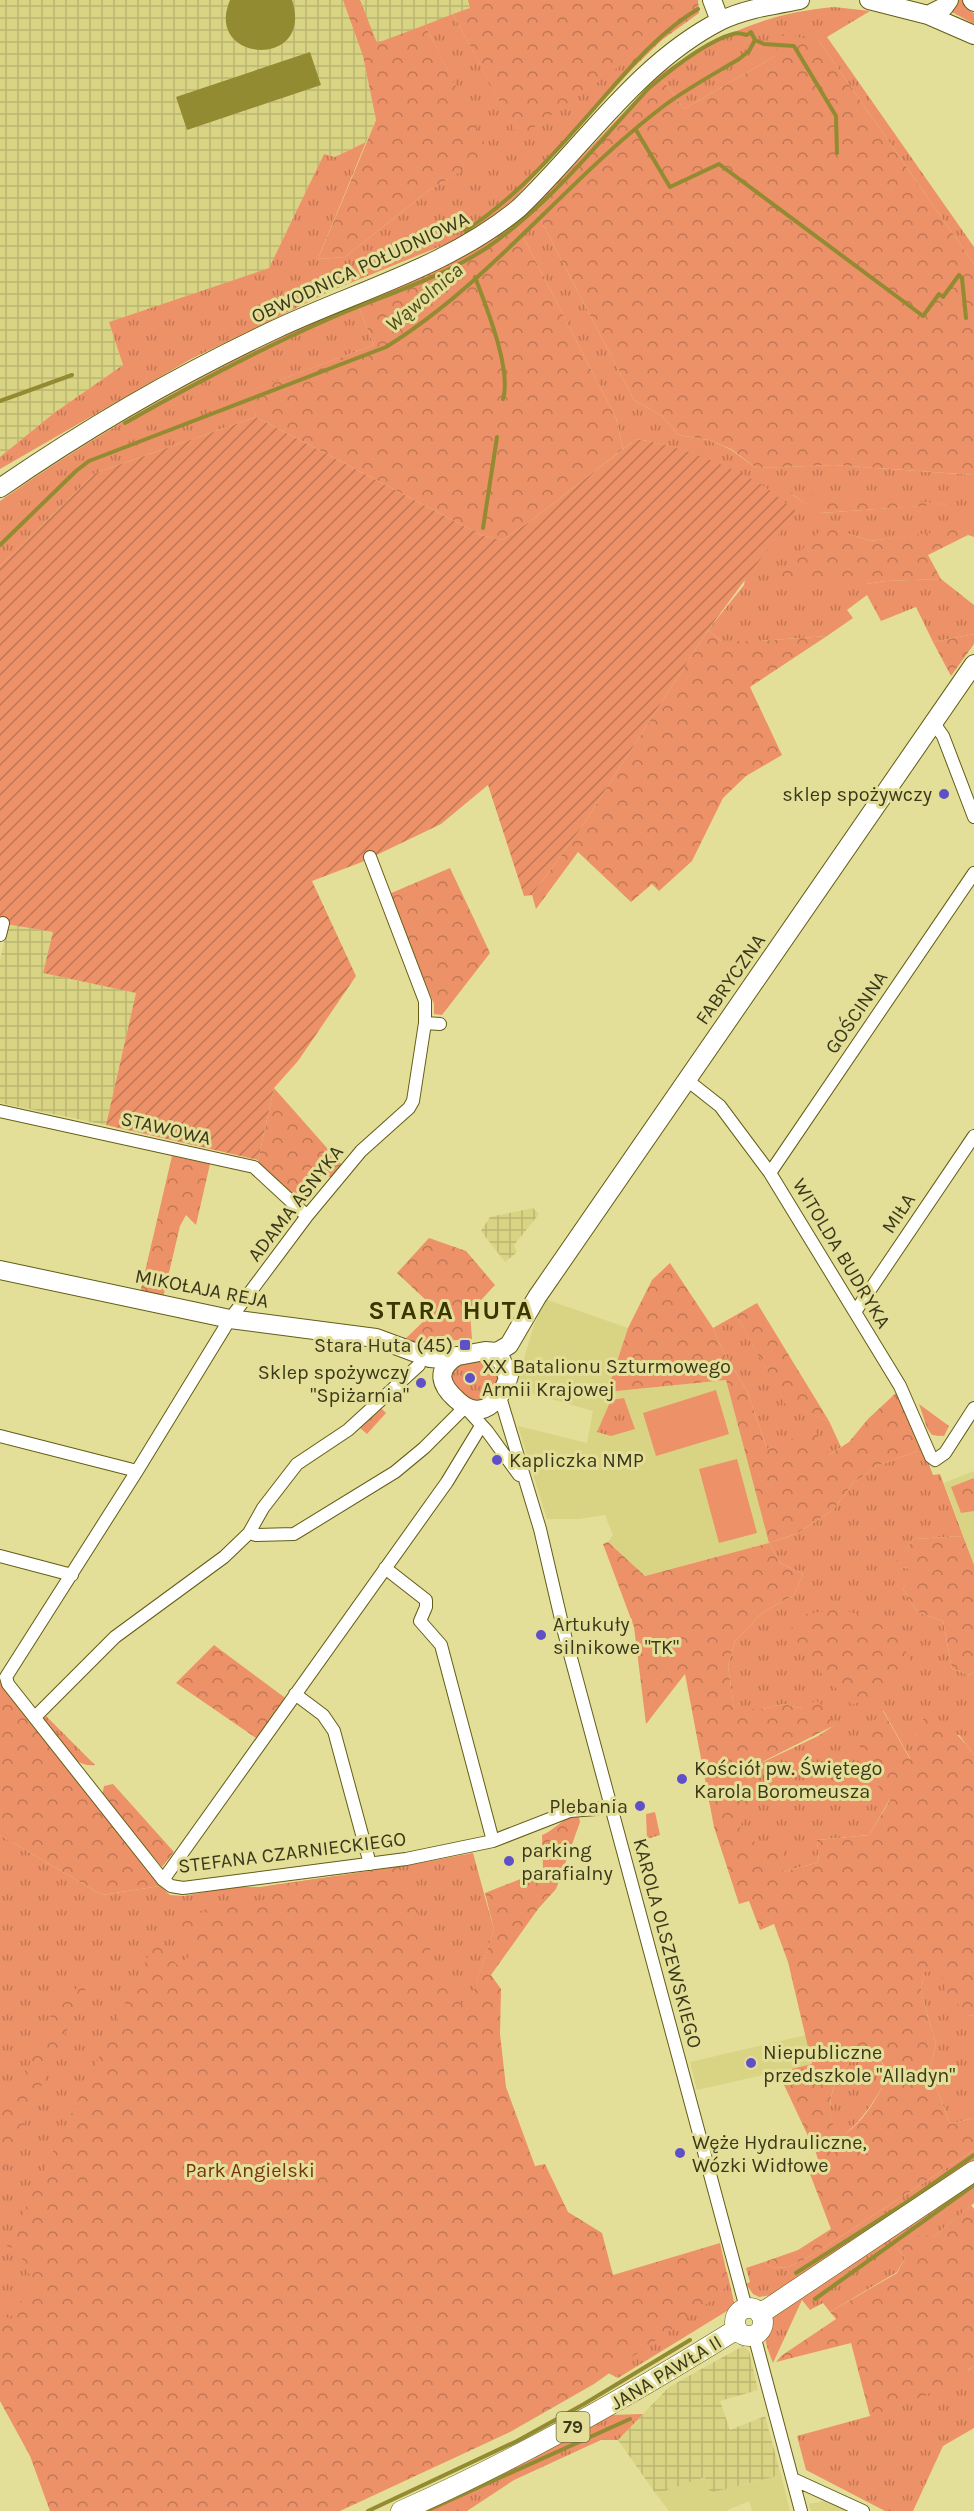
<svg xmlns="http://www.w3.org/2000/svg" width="974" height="2511" font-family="Karla,sans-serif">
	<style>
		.built { fill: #d9d384 }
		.industrial { fill: url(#industrial-grid) }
		.grass { fill: url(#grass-tufts); fill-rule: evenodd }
		.forest { fill: url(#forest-crowns); fill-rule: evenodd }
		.garden { fill: url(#garden-furrows) }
		.pitch { fill: #ed9168 }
		.water { fill: #938b32 }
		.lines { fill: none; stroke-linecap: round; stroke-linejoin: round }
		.stream { stroke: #938b32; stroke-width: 4 }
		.street-casing { stroke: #635d15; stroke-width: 14 }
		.secondary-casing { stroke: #635d15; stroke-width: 20 }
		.primary-casing { stroke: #635d15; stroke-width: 21 }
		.street { stroke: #fff; stroke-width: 12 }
		.secondary { stroke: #fff; stroke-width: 18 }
		.primary { stroke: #fff; stroke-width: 20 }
		.poi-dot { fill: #6050c8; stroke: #e4df98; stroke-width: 2 }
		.labels { text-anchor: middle; stroke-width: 6; stroke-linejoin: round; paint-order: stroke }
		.shield { fill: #e4df98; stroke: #6e6b41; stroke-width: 1.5 }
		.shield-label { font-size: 18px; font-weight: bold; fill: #3b391c }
		.street-label { font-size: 20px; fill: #3b391c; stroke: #e4df98 }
		.poi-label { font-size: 20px; fill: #3b391c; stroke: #e4df98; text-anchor: start }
		.park-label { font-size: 20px; fill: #743414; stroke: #e4df98 }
		.water-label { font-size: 21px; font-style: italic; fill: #514d1e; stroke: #e4df98 }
		.district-label { font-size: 26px; font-weight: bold; letter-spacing: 1.5px; fill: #3b3600; stroke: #e4df98 }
	</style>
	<defs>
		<pattern id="industrial-grid" width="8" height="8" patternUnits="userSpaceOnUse" patternTransform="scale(1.5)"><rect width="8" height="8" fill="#d9d384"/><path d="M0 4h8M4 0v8" fill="none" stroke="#bbb671"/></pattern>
		<pattern id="grass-tufts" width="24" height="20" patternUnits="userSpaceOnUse" patternTransform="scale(1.5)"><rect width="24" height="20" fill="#ed9168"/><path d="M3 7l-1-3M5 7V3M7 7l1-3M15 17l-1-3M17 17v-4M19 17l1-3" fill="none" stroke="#c17755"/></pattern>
		<pattern id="forest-crowns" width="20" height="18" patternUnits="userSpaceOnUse" patternTransform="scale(1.5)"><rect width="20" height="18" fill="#ed9168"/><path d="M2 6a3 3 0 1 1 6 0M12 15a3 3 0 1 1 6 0" fill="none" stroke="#c17755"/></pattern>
		<pattern id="garden-furrows" width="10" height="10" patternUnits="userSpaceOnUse" patternTransform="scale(1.5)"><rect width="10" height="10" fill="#ed9168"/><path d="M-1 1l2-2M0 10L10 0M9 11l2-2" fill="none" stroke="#c17755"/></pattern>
	</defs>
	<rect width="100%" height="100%" fill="#e4df98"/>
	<path class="built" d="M 545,1299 L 628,1328 L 607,1392 L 726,1380 L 769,1543 L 644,1576 L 608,1542 L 613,1535 L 605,1515 L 579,1519 L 547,1519 L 518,1426 L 587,1443 L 593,1411 L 519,1390 L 522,1381 L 518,1379 L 534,1325 Z
		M 974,1471 L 974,1565 L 944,1483 Z
		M 806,2035 L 812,2064 L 697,2090 L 690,2062 Z
		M 781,2475 L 790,2511 L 752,2511 L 749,2501 L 726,2511 L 669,2511 L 656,2494 L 705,2477 L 710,2493 Z
		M 824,2501 L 845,2511 L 811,2511 L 809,2504 Z"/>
	<path class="industrial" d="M 0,0 L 468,0 L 471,8 L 373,45 L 363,56 L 376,120 L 366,142 L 335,157 L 324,154 L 269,268 L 109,322 L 123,365 L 54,413 L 0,457 Z
		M 8,924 L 53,932 L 43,973 L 136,993 L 106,1125 L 0,1103 L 0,960 Z
		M 533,1208 L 539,1214 L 514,1245 L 517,1252 L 505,1262 L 481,1231 L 490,1217 Z
		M 743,2346 L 749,2351 L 758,2390 L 720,2401 L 730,2430 L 765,2416 L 781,2475 L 710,2493 L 705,2477 L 656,2494 L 618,2440 L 669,2387 Z"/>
	<path class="grass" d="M 955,0 L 963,0 L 974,14 L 974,24 L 950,11 Z
		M 834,7 L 870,11 L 827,37 L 974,247 L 974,264 L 819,41 L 775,56 L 684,109 L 659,75 C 716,36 765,13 834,7 Z
		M 453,14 L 519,137 L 627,60 L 633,68 L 513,200 L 485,222 L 451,242 L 333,290 L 191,359 L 0,469 L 0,457 L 54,413 L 123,365 L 109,322 L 269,268 L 324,154 L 335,157 L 366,142 L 318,259 L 345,257 L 428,191 L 489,154 L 425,25 Z
		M 534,207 L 634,400 L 662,416 L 679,435 L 709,440 L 730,449 L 756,468 L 834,465 L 974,475 L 974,528 L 870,541 L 849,534 L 866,584 L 886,581 L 941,579 L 974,605 L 974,634 L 933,642 L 916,607 L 881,621 L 867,595 L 847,610 L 853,618 L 827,636 L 760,641 L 721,641 L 708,630 L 744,585 L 760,484 C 720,465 680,445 636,439 L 623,449 L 616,418 L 516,223 ZM 791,494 L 947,504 L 821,513 Z
		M 357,303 L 374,345 L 250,391 L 256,417 L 95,473 L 0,566 L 0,501 C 112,423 232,357 357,303 Z
		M 736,1315 L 786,1404 L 829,1421 L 841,1447 L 829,1455 L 781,1444 L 767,1449 L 747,1391 L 723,1351 L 713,1328 Z
		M 485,1359 C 510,1368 498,1386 485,1400 L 469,1401 L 450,1381 L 452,1367 L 457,1362 Z
		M 624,1398 L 635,1429 L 611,1436 L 597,1432 L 611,1400 Z
		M 380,1407 L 386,1413 L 367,1434 L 359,1427 Z
		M 923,1449 L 933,1475 L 940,1474 L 963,1536 L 914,1539 L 889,1572 L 906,1567 L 915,1574 L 903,1589 L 917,1612 L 943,1621 L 952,1669 L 970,1675 L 974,1671 L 974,1755 L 959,1735 L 916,1732 L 911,1760 L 883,1710 L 868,1775 L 890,1799 L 869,1835 L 817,1840 L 819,1862 L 783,1872 L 739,1828 L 750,1797 L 748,1769 L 818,1736 L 833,1726 L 803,1709 L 784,1704 L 762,1709 L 734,1710 L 728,1666 L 735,1641 L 763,1612 L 794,1595 L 803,1574 L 780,1563 L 769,1543 L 796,1534 L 833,1510 L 853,1483 L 877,1466 Z
		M 46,1716 L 95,1765 C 72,1769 55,1736 42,1721 Z
		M 655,1812 L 660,1835 L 647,1839 L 646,1814 Z
		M 0,1835 L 102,1895 L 160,1886 L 170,1895 L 184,1896 L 233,1887 L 260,1887 L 398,1867 L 473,1853 L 494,1930 L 467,2011 L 532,2280 L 727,2272 L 735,2306 L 618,2378 L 581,2359 L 0,2379 Z
		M 924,1971 L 940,1971 L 968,2015 L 974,2016 L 974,2118 L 950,2124 L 930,2070 L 936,2045 L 921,1992 Z
		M 866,2049 L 873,2052 L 890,2073 C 876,2099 863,2121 839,2139 C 836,2131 830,2120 830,2112 C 830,2083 843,2064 866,2049 Z
		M 974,2150 L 974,2162 L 773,2295 L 759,2297 L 753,2294 L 746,2284 L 750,2282 L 746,2268 L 764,2262 L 772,2268 L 789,2267 L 817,2252 Z
		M 974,2181 L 974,2203 L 933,2237 L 897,2248 L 905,2258 L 897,2272 L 830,2312 L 823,2303 L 810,2310 L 802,2300 L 773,2363 C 768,2349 761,2336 767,2321 Z
		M 974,2365 L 974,2428 L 943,2446 L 913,2511 L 885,2511 L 806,2470 L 797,2436 L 870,2416 L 969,2370 Z
		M 643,2414 L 618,2440 L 601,2440 L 514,2480 L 467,2511 L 420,2511 L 610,2415 Z"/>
	<path class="forest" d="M 343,0 L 360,0 L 377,43 L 425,25 L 490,154 L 428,191 L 345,257 L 318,259 L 376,120 L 363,56 Z
		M 468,0 L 698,0 L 699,13 L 662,40 L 633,68 L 627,61 L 519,138 L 453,14 L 470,8 Z
		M 781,34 L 819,41 L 974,264 L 974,475 L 834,465 L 756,468 L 731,449 L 709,440 L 679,435 L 662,416 L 634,400 L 534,207 L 659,75 L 684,109 L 775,56 Z
		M 516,223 L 616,418 L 623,449 L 532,520 L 502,540 L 481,535 L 256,417 L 249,391 L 374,345 L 357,303 L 461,258 Z
		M 790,493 L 953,504 L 820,513 Z
		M 825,526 L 870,541 L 965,528 L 974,528 L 974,537 L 968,535 L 928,555 L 941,579 L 886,581 L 866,584 L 772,580 Z
		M 708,630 L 721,641 L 760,641 L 827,636 L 750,687 L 782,755 L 746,776 L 723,798 L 692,861 L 659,891 L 652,884 L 631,902 L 578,852 L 536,909 L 532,895 L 581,828 Z
		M 974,634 L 974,644 L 951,676 L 933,642 Z
		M 450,868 L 490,953 L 442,1015 L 434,1014 L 434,1004 L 389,894 Z
		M 274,1088 L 342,1165 L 331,1178 L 324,1173 L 298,1203 L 259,1167 L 258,1160 Z
		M 172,1156 L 210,1164 L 196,1225 L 186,1215 L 180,1226 L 163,1298 L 140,1293 Z
		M 429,1238 L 466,1251 L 495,1285 L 470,1312 L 472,1339 L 421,1343 L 402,1342 L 427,1318 L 429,1303 L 397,1273 Z
		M 670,1263 L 713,1328 L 723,1351 L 747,1391 L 767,1449 L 815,1430 L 829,1455 L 849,1442 L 868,1419 L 898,1391 L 923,1449 L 877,1466 L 853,1483 L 833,1510 L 796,1534 L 769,1543 L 780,1563 L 803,1574 L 794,1595 L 763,1612 L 735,1641 L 728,1666 L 734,1709 L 762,1709 L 784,1704 L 803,1709 L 816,1700 L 827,1710 L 833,1726 L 748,1769 L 750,1797 L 740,1828 L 759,1846 L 784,1845 L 783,1872 L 819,1862 L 817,1840 L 869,1835 L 890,1800 L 868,1775 L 859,1744 L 882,1709 L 910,1759 L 916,1732 L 924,1718 C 948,1722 960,1736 974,1755 L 974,2016 L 968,2015 L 946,1992 L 940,1971 L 924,1972 L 921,1992 L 936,2045 L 930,2070 L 950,2124 L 974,2118 L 974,2150 L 817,2252 L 789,2267 L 772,2268 L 764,2262 L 798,2250 L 831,2229 L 810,2174 L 821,2170 L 816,2153 L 778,2072 L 812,2064 L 788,1962 L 774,1924 L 760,1930 L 749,1901 L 739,1904 L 714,1827 L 685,1674 L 646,1724 L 634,1627 L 603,1544 L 608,1542 L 645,1576 L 769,1543 L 726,1380 L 607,1392 L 628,1328 L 652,1280 ZM 866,2049 L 873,2052 L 890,2072 C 877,2098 864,2123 839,2138 C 836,2130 830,2120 830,2111 C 830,2083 843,2064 866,2049 Z
		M 757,1303 L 829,1421 L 786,1405 L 736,1315 Z
		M 919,1404 L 949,1426 L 944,1436 L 932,1435 L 927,1428 Z
		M 974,1478 L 974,1511 L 961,1513 L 951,1487 Z
		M 963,1536 L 974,1565 L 974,1671 L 970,1675 L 952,1669 L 943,1621 L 917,1612 L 903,1589 L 914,1574 L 906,1567 L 887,1573 L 914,1539 Z
		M 841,1609 L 868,1618 L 898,1634 L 911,1662 L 906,1678 L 874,1696 L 852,1705 L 795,1646 L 788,1632 L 805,1614 Z
		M 214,1645 L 288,1700 L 256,1738 L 176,1683 Z
		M 0,1682 L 160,1886 L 102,1895 L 0,1835 Z
		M 113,1784 L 174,1852 L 162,1867 L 102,1796 L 104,1786 Z
		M 573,1816 L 579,1817 L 580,1822 L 556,1889 L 538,1909 L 491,1975 L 501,1989 L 500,2034 L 506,2087 L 535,2166 L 545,2164 L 568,2212 L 602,2233 L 613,2275 L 720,2243 L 729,2283 L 718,2296 L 594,2384 L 510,2432 L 340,2511 L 50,2511 L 30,2456 L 0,2401 L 0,2315 L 11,2319 L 33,2282 L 18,2250 L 7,2246 L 154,1944 L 159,1943 L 177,1965 L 196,1952 L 177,1924 L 179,1920 L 186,1916 L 271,1898 L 268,1886 L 398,1867 L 415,1905 L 441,1981 L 467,2010 L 494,1930 L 485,1893 L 543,1870 L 542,1835 C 555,1830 560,1820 573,1816 Z
		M 92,1975 L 0,2177 L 0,2109 L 29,2065 L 53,2011 L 36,1990 L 69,1999 L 82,1980 Z
		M 971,2205 L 974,2209 L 974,2365 C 948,2391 903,2403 870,2416 L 851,2343 L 776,2362 L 781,2356 L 836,2319 L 830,2312 L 897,2273 L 905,2258 L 897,2248 L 921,2234 L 933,2237 Z"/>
	<path class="garden" d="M 256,417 L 481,535 L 502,540 L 532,520 L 636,439 C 678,445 722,463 759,483 C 772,491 784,502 796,511 L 708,630 L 581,828 L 532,895 L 524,896 L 488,785 L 441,824 L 362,862 L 312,881 L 356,976 L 298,1061 L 274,1088 L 258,1160 L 106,1125 L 136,993 L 43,973 L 53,932 L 0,923 L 0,566 L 95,473 Z"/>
	<path class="pitch" d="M 716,1390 L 729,1434 L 656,1456 L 643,1413 Z
		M 737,1459 L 757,1533 L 719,1543 L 699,1469 Z"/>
	<path class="water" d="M 230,0 L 292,0 C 315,70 203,63 230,0 Z
		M 310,52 L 321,85 L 187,130 L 176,97 Z"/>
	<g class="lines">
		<path class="stream" d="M 755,40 L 764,44 L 794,46 L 836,116 L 837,153
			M 636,130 L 670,187 L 719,164 L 923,316 L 939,294 L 943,297 L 959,275 L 962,278 L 966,318
			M 465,231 C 520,195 561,146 604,97 C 632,65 661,31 698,9
			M 475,277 C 486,306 512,370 503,399
			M 0,401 L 72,375
			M 483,528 L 497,437
			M 0,545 L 76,471 L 89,461 L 386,347 C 491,282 567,179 665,105 C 688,88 714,74 739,59 L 749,51 L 755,40 L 751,32 L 747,35 C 742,34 737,32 733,34 C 707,41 669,71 649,88 C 598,143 550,204 488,247 C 442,278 381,296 331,318 C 260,349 192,385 125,423
			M 796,2273 L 907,2202 L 974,2155
			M 815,2299 L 974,2185
			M 368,2511 L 517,2441 L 584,2404 L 690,2340
			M 426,2511 L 630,2419"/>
		<g class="street-casing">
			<path id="street" d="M 933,722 L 943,736 L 974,817
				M 0,935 L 3,923
				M 425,1023 L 440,1024
				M 687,1080 L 720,1106 L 770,1173 L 900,1386 L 931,1457 L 935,1460 L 945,1453 L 974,1408
				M 0,1111 L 254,1167 L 307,1216
				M 770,1173 L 974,873
				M 855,1312 L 974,1136
				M 500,1397 L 540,1529 L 564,1632 L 746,2308
				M 0,1436 L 137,1471
				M 249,1533 L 256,1535 L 294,1534 L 395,1472 L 424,1448 L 465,1407 L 487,1431 L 519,1475
				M 0,1556 L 72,1575
				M 385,1568 L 426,1600 L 426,1607 L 420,1621 L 441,1645 L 493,1841
				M 6,1677 L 137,1471 L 230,1319 L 307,1216 L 361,1151 L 409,1108 L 413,1101 L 425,1023 L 425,1001 L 370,857
				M 6,1677 L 8,1684 L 163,1880 L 171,1886 L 183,1888 L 406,1859 L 493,1841 L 570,1811 L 596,1809 L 611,1805
				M 295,1694 L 323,1715 L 334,1731 L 370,1864
				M 35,1717 L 115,1637 L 224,1557 L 249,1533 L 263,1508 L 297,1464 L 348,1430 L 419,1365
				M 163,1880 L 447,1482 L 481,1426
				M 754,2335 L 801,2511
				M 793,2479 L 863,2511"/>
		</g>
		<g class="secondary-casing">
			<path id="secondary" d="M 712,0 L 720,21
				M 869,0 L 928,15 L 974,35
				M 972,0 L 974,2
				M 928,15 L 944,7 L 949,0
				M 0,488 C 87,428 180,374 276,329 C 357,291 449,266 519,208 C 584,146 638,63 720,21 C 745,9 773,5 800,0
				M 0,1270 L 230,1319 L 376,1338 L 430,1358 L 442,1359 L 485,1351 L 502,1361 L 508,1379
				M 485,1351 L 497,1352 L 509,1345 L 537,1297 L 974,664
				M 457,1356 C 435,1370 440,1385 457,1400 C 485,1426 504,1395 511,1369"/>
		</g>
		<g class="primary-casing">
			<path id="primary" d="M735 2322a14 14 0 1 1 28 0a14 14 0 1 1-28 0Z
				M 760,2314 L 974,2171
				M 401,2511 C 518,2459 628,2397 737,2329"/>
		</g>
		<use href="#street" class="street"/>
		<use href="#secondary" class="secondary"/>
		<use href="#primary" class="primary"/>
	</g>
	<g class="poi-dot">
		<circle cx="944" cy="794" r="6"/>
		<rect x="459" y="1339" width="12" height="12" rx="3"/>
		<circle cx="470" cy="1378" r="6"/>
		<circle cx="421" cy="1383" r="6"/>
		<circle cx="497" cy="1460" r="6"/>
		<circle cx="541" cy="1635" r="6"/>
		<circle cx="682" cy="1779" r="6"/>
		<circle cx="640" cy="1806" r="6"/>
		<circle cx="509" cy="1861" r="6"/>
		<circle cx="751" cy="2063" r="6"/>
		<circle cx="680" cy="2153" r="6"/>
	</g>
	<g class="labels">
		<rect class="shield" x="556.5" y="2412" width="33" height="30" rx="4.5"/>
		<g class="shield-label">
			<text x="573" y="2433">79</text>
		</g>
		<g class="street-label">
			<text transform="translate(360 267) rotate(-25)" y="7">OBWODNICA POŁUDNIOWA</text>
			<text transform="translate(730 979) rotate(-55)" y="7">FABRYCZNA</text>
			<text transform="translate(856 1012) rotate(-56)" y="7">GOŚCINNA</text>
			<text transform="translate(166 1128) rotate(13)" y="7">STAWOWA</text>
			<text transform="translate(295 1203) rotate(-52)" y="7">ADAMA ASNYKA</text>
			<text transform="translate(898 1213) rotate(-56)" y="7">MIŁA</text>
			<text transform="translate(842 1253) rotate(59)" y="7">WITOLDA BUDRYKA</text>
			<text transform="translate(202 1288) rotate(11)" y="7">MIKOŁAJA REJA</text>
			<text transform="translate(292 1852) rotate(-7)" y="7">STEFANA CZARNIECKIEGO</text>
			<text transform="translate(668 1943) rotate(75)" y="7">KAROLA OLSZEWSKIEGO</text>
			<text transform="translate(666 2372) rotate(-31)" y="7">JANA PAWŁA II</text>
		</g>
		<g class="poi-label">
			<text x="932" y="801" text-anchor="end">sklep spożywczy</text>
			<text x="453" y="1352" text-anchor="end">Stara Huta (45)</text>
			<text x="482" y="1373">XX Batalionu Szturmowego<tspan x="482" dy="23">Armii Krajowej</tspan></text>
			<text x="409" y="1379" text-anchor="end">Sklep spożywczy<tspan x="409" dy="23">"Spiżarnia"</tspan></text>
			<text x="509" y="1467">Kapliczka NMP</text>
			<text x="553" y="1631">Artukuły<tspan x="553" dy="23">silnikowe "TK"</tspan></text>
			<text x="694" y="1775">Kościół pw. Świętego<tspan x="694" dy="23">Karola Boromeusza</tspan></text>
			<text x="628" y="1813" text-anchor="end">Plebania</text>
			<text x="521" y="1857">parking<tspan x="521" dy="23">parafialny</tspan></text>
			<text x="763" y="2059">Niepubliczne<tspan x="763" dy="23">przedszkole "Alladyn"</tspan></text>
			<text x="692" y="2149">Węże Hydrauliczne,<tspan x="692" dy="23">Wózki Widłowe</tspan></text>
		</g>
		<g class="park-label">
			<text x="250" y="2177">Park Angielski</text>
		</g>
		<g class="water-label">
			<text transform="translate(424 297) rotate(-40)" y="7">Wąwolnica</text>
		</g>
		<g class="district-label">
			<text x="451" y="1319">STARA HUTA</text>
		</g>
	</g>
</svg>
